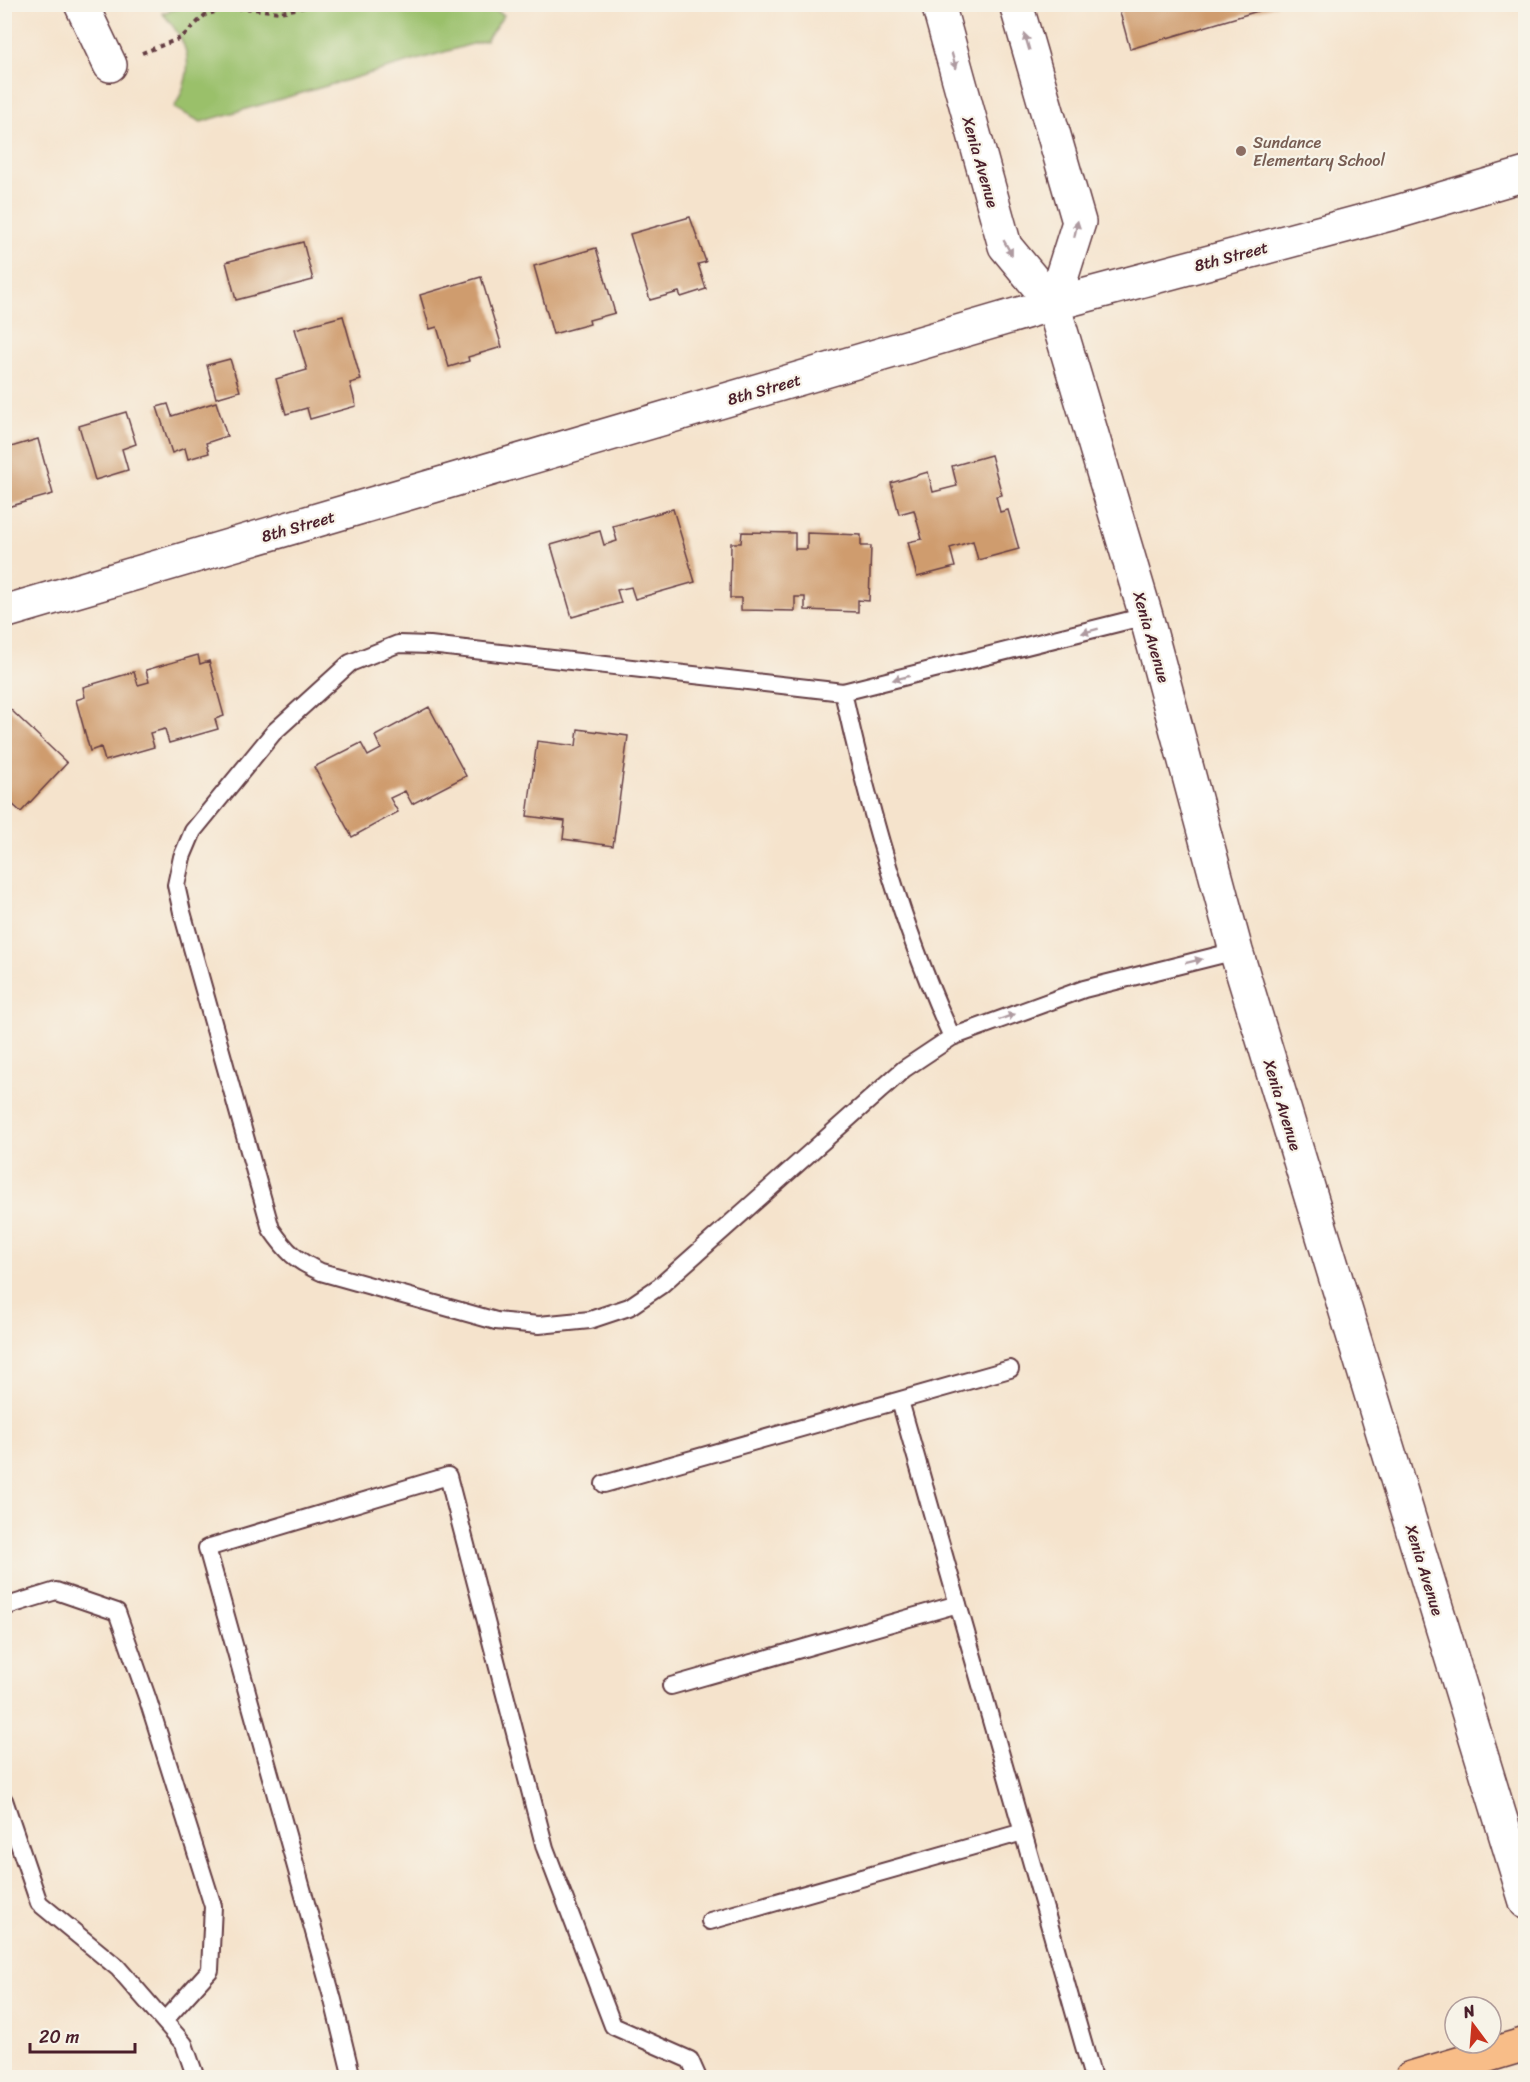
<svg xmlns="http://www.w3.org/2000/svg" width="1530" height="2082" font-family="Sriracha,sans-serif">
	<style>
		.green { fill: #9ac06b; stroke: #72704b; stroke-width: 1.5 }
		.building { fill: #cf9c6e }
		.lines { fill: none; stroke-linecap: round; stroke-linejoin: round }
		.service-casing { stroke: #643c43; stroke-width: 20 }
		.minor-casing { stroke: #643c43; stroke-width: 36 }
		.tertiary-casing { stroke: #643c43; stroke-width: 36 }
		.primary-casing { stroke: #643c43; stroke-width: 36 }
		.path { stroke: #643c43; stroke-width: 4; stroke-dasharray: 4.5 4.5; stroke-linecap: butt }
		.service { stroke: #fff; stroke-width: 16 }
		.minor { stroke: #fff; stroke-width: 33 }
		.tertiary { stroke: #fff; stroke-width: 33 }
		.primary { stroke: #f8bd88; stroke-width: 33 }
		.oneway { fill: #ae9aa0 }
		.education-dot { fill: #8d6e63; stroke: #f7f3e8; stroke-width: 2 }
		.labels { text-anchor: middle; stroke-width: 4.5; stroke-linejoin: round; paint-order: stroke }
		.education-label { font-size: 16px; fill: #785e54; stroke: #f7f3e8; text-anchor: start }
		.street-label { font-size: 16px; fill: #4a1f2b; stroke: #f7f3e8 }
	</style>
	<rect width="100%" height="100%" fill="#f7f3e8"/>
	<filter id="ink" filterUnits="userSpaceOnUse"><feTurbulence type="fractalNoise" baseFrequency=".0167" numOctaves="2"/><feDisplacementMap in="SourceGraphic" scale="12" xChannelSelector="R" yChannelSelector="G"/><feConvolveMatrix kernelMatrix="1 2 1 2 8 2 1 2 1" color-interpolation-filters="sRGB"/></filter>
	<filter id="wash" filterUnits="userSpaceOnUse"><feTurbulence type="fractalNoise" baseFrequency=".008" numOctaves="4" result="noise"/><feDisplacementMap in="SourceGraphic" scale="24" xChannelSelector="R" yChannelSelector="G"/><feGaussianBlur stdDeviation="1.35" result="paint"/><feColorMatrix in="noise" values="0 0 0 0 0 0 0 0 0 0 0 0 0 0 0 0 0 1.4 0 .05"/><feComposite in="paint" operator="in"/></filter>
	<g filter="url(#wash)">
		<rect width="100%" height="100%" fill="#f5e3cc"/>
		<path class="green" d="M 190,5 L 484,4 L 504,15 L 486,40 L 201,122 L 174,108 C 195,70 192,45 162,13 Z"/>
		<g id="blocks">
			<path class="building" d="M 1118,5 L 1278,5 L 1130,49 Z
				M 690,217 L 706,262 L 698,264 L 706,289 L 681,297 L 679,292 L 650,300 L 630,234 Z
				M 303,242 L 313,280 L 236,300 L 226,262 Z
				M 596,248 L 615,313 L 589,320 L 590,324 L 553,334 L 534,266 Z
				M 481,277 L 502,347 L 468,357 L 469,361 L 449,367 L 437,327 L 430,329 L 420,295 Z
				M 343,316 L 361,380 L 350,383 L 356,406 L 310,419 L 307,408 L 286,414 L 276,379 L 307,370 L 295,329 Z
				M 230,359 L 240,391 L 216,398 L 207,365 Z
				M 216,402 L 227,436 L 206,443 L 209,453 L 188,459 L 185,448 L 172,453 L 157,407 L 168,404 L 172,416 Z
				M 126,412 L 136,444 L 122,449 L 128,470 L 95,480 L 79,426 Z
				M 38,439 L 53,494 L 4,508 L 4,449 Z
				M 991,455 L 1002,495 L 996,496 L 1000,512 L 1008,510 L 1019,549 L 978,560 L 973,541 L 950,548 L 955,567 L 917,577 L 908,542 L 922,539 L 914,510 L 899,514 L 891,483 L 928,472 L 933,492 L 957,486 L 952,466 Z
				M 673,509 L 695,582 L 635,599 L 631,587 L 617,590 L 621,603 L 572,617 L 551,545 L 600,531 L 604,545 L 617,541 L 613,526 Z
				M 742,532 L 795,533 L 795,549 L 807,549 L 807,533 L 861,535 L 861,546 L 871,546 L 869,601 L 858,600 L 858,612 L 805,610 L 805,597 L 795,597 L 795,611 L 741,610 L 741,598 L 730,598 L 731,543 L 741,543 Z
				M 198,655 L 200,664 L 209,661 L 224,716 L 215,719 L 218,729 L 169,743 L 165,729 L 150,733 L 154,747 L 105,761 L 101,747 L 90,751 L 76,700 L 85,697 L 83,687 L 134,672 L 138,685 L 149,682 L 146,670 Z
				M 429,707 L 466,776 L 412,804 L 405,791 L 390,798 L 398,812 L 352,837 L 314,767 L 361,743 L 368,756 L 381,749 L 375,736 Z
				M 9,708 L 67,763 L 21,812 L 10,802 L 4,808 L 4,713 Z
				M 578,729 L 628,736 L 613,846 L 563,839 L 565,821 L 527,816 L 537,741 L 576,746 Z"/>
		</g>
	</g>
	<g filter="url(#ink)">
		<use href="#blocks" fill-opacity="0" stroke="#643c43" stroke-width="1.5"/>
		<g class="lines">
			<g class="service-casing">
				<path id="service" d="M 1146,616 L 843,692 L 430,645 L 398,644 L 350,663 L 274,732 L 193,831 L 182,857 L 176,885 L 182,912 L 271,1229 C 287,1252 295,1260 321,1272 L 496,1321 L 539,1325 L 590,1320 L 629,1307 L 660,1286 L 904,1069 L 952,1037 L 1084,989 L 1236,951
					M 843,692 C 869,809 902,928 952,1037
					M 900,1401 L 1093,2078
					M 604,1484 L 1010,1369
					M 4,1607 L 56,1591 L 117,1612 L 148,1700 L 213,1906 L 210,1970 L 164,2021
					M 671,1686 L 958,1604
					M 4,1800 L 39,1903 L 118,1968 L 184,2044 L 196,2078
					M 710,1921 L 1023,1832
					M 352,2078 L 333,2000 L 207,1548 L 448,1476 L 545,1848 L 613,2026 L 690,2060 L 698,2078"/>
			</g>
			<g class="minor-casing">
				<path id="minor" d="M 81,4 L 110,65"/>
			</g>
			<g class="tertiary-casing">
				<path id="tertiary" d="M 938,4 L 1005,246 L 1053,304 L 1146,616 L 1236,951 L 1526,1902
					M 1016,4 L 1079,222 L 1053,304
					M 4,612 L 1053,304 L 1397,212 L 1526,174"/>
			</g>
			<g class="primary-casing">
				<path id="primary" d="M 1411,2078 L 1526,2044"/>
			</g>
			<path class="path" d="M 142,53 L 181,38 L 205,15 L 219,11 L 244,8 L 280,12 L 320,4"/>
			<use href="#service" class="service"/>
			<use href="#minor" class="minor"/>
			<use href="#tertiary" class="tertiary"/>
			<use href="#primary" class="primary"/>
		</g>
		<defs><path id="oneway-solid" d="M-6-.8H1V-3.2L6.5 0L1 3.2V.8H-6Z" transform="scale(1.5)"/></defs>
		<g class="oneway">
			<use href="#oneway-solid" transform="translate(1027 42) rotate(-106)"/>
			<use href="#oneway-solid" transform="translate(954 61) rotate(74)"/>
			<use href="#oneway-solid" transform="translate(1076 229) rotate(-78)"/>
			<use href="#oneway-solid" transform="translate(1008 248) rotate(60)"/>
			<use href="#oneway-solid" transform="translate(1090 631) rotate(165)"/>
			<use href="#oneway-solid" transform="translate(901 678) rotate(166)"/>
			<use href="#oneway-solid" transform="translate(1194 961) rotate(-14)"/>
			<use href="#oneway-solid" transform="translate(1007 1017) rotate(-20)"/>
		</g>
	</g>
	<circle class="education-dot" cx="1241" cy="151" r="6"/>
	<g class="labels">
		<g class="education-label">
			<text x="1253" y="148">Sundance<tspan x="1253" dy="18">Elementary School</tspan></text>
		</g>
		<g class="street-label">
			<text transform="translate(981 162) rotate(74)" y="6">Xenia Avenue</text>
			<text transform="translate(1231 256) rotate(-15)" y="6">8th Street</text>
			<text transform="translate(764 389) rotate(-16)" y="6">8th Street</text>
			<text transform="translate(298 526) rotate(-16)" y="6">8th Street</text>
			<text transform="translate(1152 637) rotate(74)" y="6">Xenia Avenue</text>
			<text transform="translate(1283 1105) rotate(73)" y="6">Xenia Avenue</text>
			<text transform="translate(1425 1570) rotate(73)" y="6">Xenia Avenue</text>
		</g>
	</g>
	<rect width="1530" height="2082" fill="none" stroke="#f7f3e8" stroke-width="24"/>
	<g transform="translate(1473 2025) rotate(344)"><circle r="28" fill="#f7f3e8" stroke="#b29e9c" stroke-width="1.5"/>
	<path d="M0-4.5L10 22L0 15L-10 22Z" fill="#c8321e"/>
	<text y="-9" font-size="16" font-weight="bold" text-anchor="middle" fill="#4a1f2b">N</text>
	</g>
	<path d="M30 2043v9h105v-9" fill="none" stroke="#4a1f2b" stroke-width="3"/>
	<text x="39" y="2043" font-size="18" fill="#4a1f2b" stroke="#f7f3e8" stroke-width="4.5" paint-order="stroke">20 m</text>
</svg>
